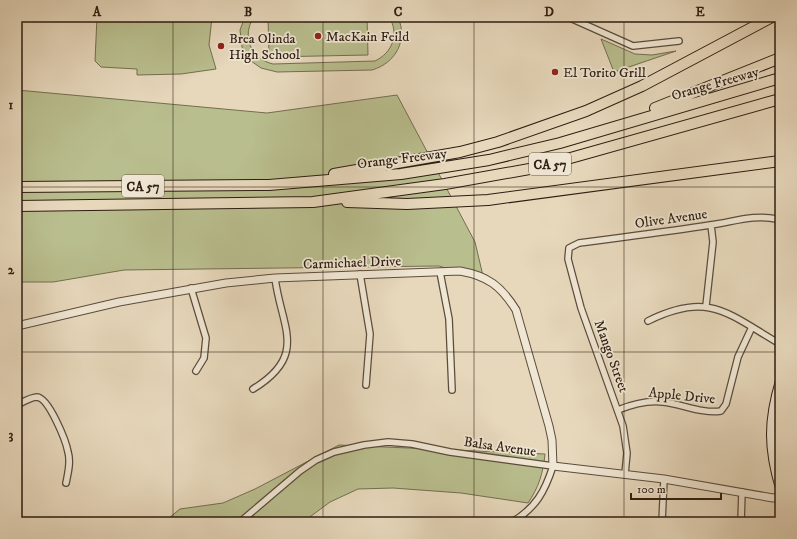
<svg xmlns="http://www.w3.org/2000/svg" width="797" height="539" font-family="'IM FELL DW Pica',serif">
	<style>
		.green { fill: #b9be8e; stroke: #736e50 }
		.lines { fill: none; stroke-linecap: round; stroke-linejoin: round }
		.minor-casing { stroke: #5c4c3c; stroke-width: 8 }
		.tertiary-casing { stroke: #5c4c3c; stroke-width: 9 }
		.secondary-casing { stroke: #2d1d11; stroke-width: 10 }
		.motorway-casing { stroke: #2d1d11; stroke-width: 12 }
		.minor { stroke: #efe6d3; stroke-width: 5.5 }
		.tertiary { stroke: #efe6d3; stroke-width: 7 }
		.secondary { stroke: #efe6d3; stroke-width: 8 }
		.motorway { stroke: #e7d8bc; stroke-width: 10 }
		.grid { fill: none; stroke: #2d1d11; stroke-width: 1; stroke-opacity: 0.55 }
		.poi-dot { fill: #8f2418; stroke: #efe6d3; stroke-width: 1.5 }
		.labels { text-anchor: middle; stroke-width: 3.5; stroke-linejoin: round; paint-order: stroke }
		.shield { fill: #efe6d3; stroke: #67594b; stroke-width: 1 }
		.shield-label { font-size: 13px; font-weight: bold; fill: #2d1d11 }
		.poi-label { font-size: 14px; fill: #2d1d11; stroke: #efe6d3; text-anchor: start }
		.street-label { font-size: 14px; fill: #2d1d11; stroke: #efe6d3 }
		.neatline { fill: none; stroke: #2d1d11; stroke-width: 1.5 }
		.grid-label { font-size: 13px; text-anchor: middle; font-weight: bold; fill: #2d1d11 }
	</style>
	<rect width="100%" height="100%" fill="#e7d8bc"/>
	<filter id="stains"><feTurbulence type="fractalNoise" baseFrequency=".005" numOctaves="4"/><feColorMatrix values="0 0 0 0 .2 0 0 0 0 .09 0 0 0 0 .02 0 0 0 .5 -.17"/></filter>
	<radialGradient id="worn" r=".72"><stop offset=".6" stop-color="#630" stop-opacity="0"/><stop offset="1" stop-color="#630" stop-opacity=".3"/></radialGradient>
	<path class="green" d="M 97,17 L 212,17 L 209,45 L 216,69 L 181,74 L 137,75 L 137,69 L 101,67 L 95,61 Z
		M 245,17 L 254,17 C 241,36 251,59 273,64 L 375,61 C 392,53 400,34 389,17 L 398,17 C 408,40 396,63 372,70 L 277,72 L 261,68 L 251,61 L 242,47 L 240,30 Z
		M 268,17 L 367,17 L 368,55 L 269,57 Z
		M 601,39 L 635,54 L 652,55 L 676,51 L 614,72 Z
		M 17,90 L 267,113 L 397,95 L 475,242 L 484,280 L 439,266 L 124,270 L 53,282 L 17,282 Z
		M 339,445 L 545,454 C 543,473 539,487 528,503 L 461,493 L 393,488 L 358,489 L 330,502 L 303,522 L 164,522 L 180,509 L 223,503 L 255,489 Z"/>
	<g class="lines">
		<g class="minor-casing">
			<path id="minor" d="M 568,17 L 633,46 L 679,41
				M 440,272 L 449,319 L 452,390
				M 360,274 L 370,334 L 366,385
				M 191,288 L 206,338 L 204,358 L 196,371
				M 706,306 L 713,242 L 711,225
				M 648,321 C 709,291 727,313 780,344
				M 253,389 C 309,355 281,327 275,278
				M 17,405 C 23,402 31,397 37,397 C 49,398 66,441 68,452 C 71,462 68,473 66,483
				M 618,410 C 633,404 647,400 663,402 C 682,404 702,414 721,411 L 726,404 L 738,357 L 752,327
				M 625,474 L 627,453 L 623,426 L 581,308 L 568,259 L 569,248 L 579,243 C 623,237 667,232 710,225 C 733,222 754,214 777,219
				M 240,522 L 300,471 L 316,460 L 334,452 L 364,445 L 388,442 L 412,444 L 450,452 L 553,466 C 545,491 536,508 512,522
				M 662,522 L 664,479
				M 741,522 L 742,492"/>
		</g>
		<g class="tertiary-casing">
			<path id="tertiary" d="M 17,326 L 119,302 L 226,283 L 275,278 L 460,271 C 488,276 501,286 516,310 L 549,426 L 552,440 L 553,466 L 664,479 L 773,498 L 780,497"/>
		</g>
		<g class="secondary-casing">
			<path id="secondary" d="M 780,381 C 768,420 768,449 780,488"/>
		</g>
		<g class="motorway-casing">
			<path id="motorway" d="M 655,108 L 780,58
				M 334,174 L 460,152 L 498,142 L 586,111 L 642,86 L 772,17
				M 17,187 L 269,185 L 401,174 L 489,160 L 560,143 L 780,78
				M 347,202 L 407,204 L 488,200 L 780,161
				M 17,206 L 313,202 L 445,184 L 535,168 L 780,99"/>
		</g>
		<use href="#minor" class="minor"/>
		<use href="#tertiary" class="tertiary"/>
		<use href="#secondary" class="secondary"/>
		<use href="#motorway" class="motorway"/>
	</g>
	<path class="grid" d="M 173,17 L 173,522M 323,17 L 323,522M 474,17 L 474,522M 624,17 L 624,522M 17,187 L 780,187M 17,352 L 780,352"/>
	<g class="poi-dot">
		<circle cx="318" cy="36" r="4"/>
		<circle cx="221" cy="46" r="4"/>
		<circle cx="555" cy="72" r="4"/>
	</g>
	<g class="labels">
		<g class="shield">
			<rect x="529" y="153" width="42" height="22" rx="3"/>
			<rect x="122" y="175" width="42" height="22" rx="3"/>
		</g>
		<g class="shield-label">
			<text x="550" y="169">CA 57</text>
			<text x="143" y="191">CA 57</text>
		</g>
		<g class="poi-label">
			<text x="326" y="41">MacKain Feild</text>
			<text x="229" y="43">Brea Olinda<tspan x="229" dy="16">High School</tspan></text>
			<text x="563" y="77">El Torito Grill</text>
		</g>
		<g class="street-label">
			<text transform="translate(715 83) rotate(-16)" y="5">Orange Freeway</text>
			<text transform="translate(402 158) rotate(-7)" y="5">Orange Freeway</text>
			<text transform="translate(671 218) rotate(-8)" y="5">Olive Avenue</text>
			<text transform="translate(352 262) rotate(-2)" y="5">Carmichael Drive</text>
			<text transform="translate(612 356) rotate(70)" y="5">Mango Street</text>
			<text transform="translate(682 395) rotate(6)" y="5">Apple Drive</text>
			<text transform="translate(500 446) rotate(8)" y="5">Balsa Avenue</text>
		</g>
	</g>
	<rect width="797" height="539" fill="none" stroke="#e7d8bc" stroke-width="44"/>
	<path d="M631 493v6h90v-6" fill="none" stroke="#2d1d11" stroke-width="2"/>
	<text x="637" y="493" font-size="12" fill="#2d1d11" stroke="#efe6d3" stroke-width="3" paint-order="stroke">100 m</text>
	<rect x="22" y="22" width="753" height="495" class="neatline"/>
	<g class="grid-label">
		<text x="97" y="16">A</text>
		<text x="248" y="16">B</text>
		<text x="398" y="16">C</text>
		<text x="549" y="16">D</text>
		<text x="700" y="16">E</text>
		<text x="11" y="109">1</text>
		<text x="11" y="274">2</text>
		<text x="11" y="439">3</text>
	</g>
	<rect width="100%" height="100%" filter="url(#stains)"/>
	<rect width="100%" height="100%" fill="url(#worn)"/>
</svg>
